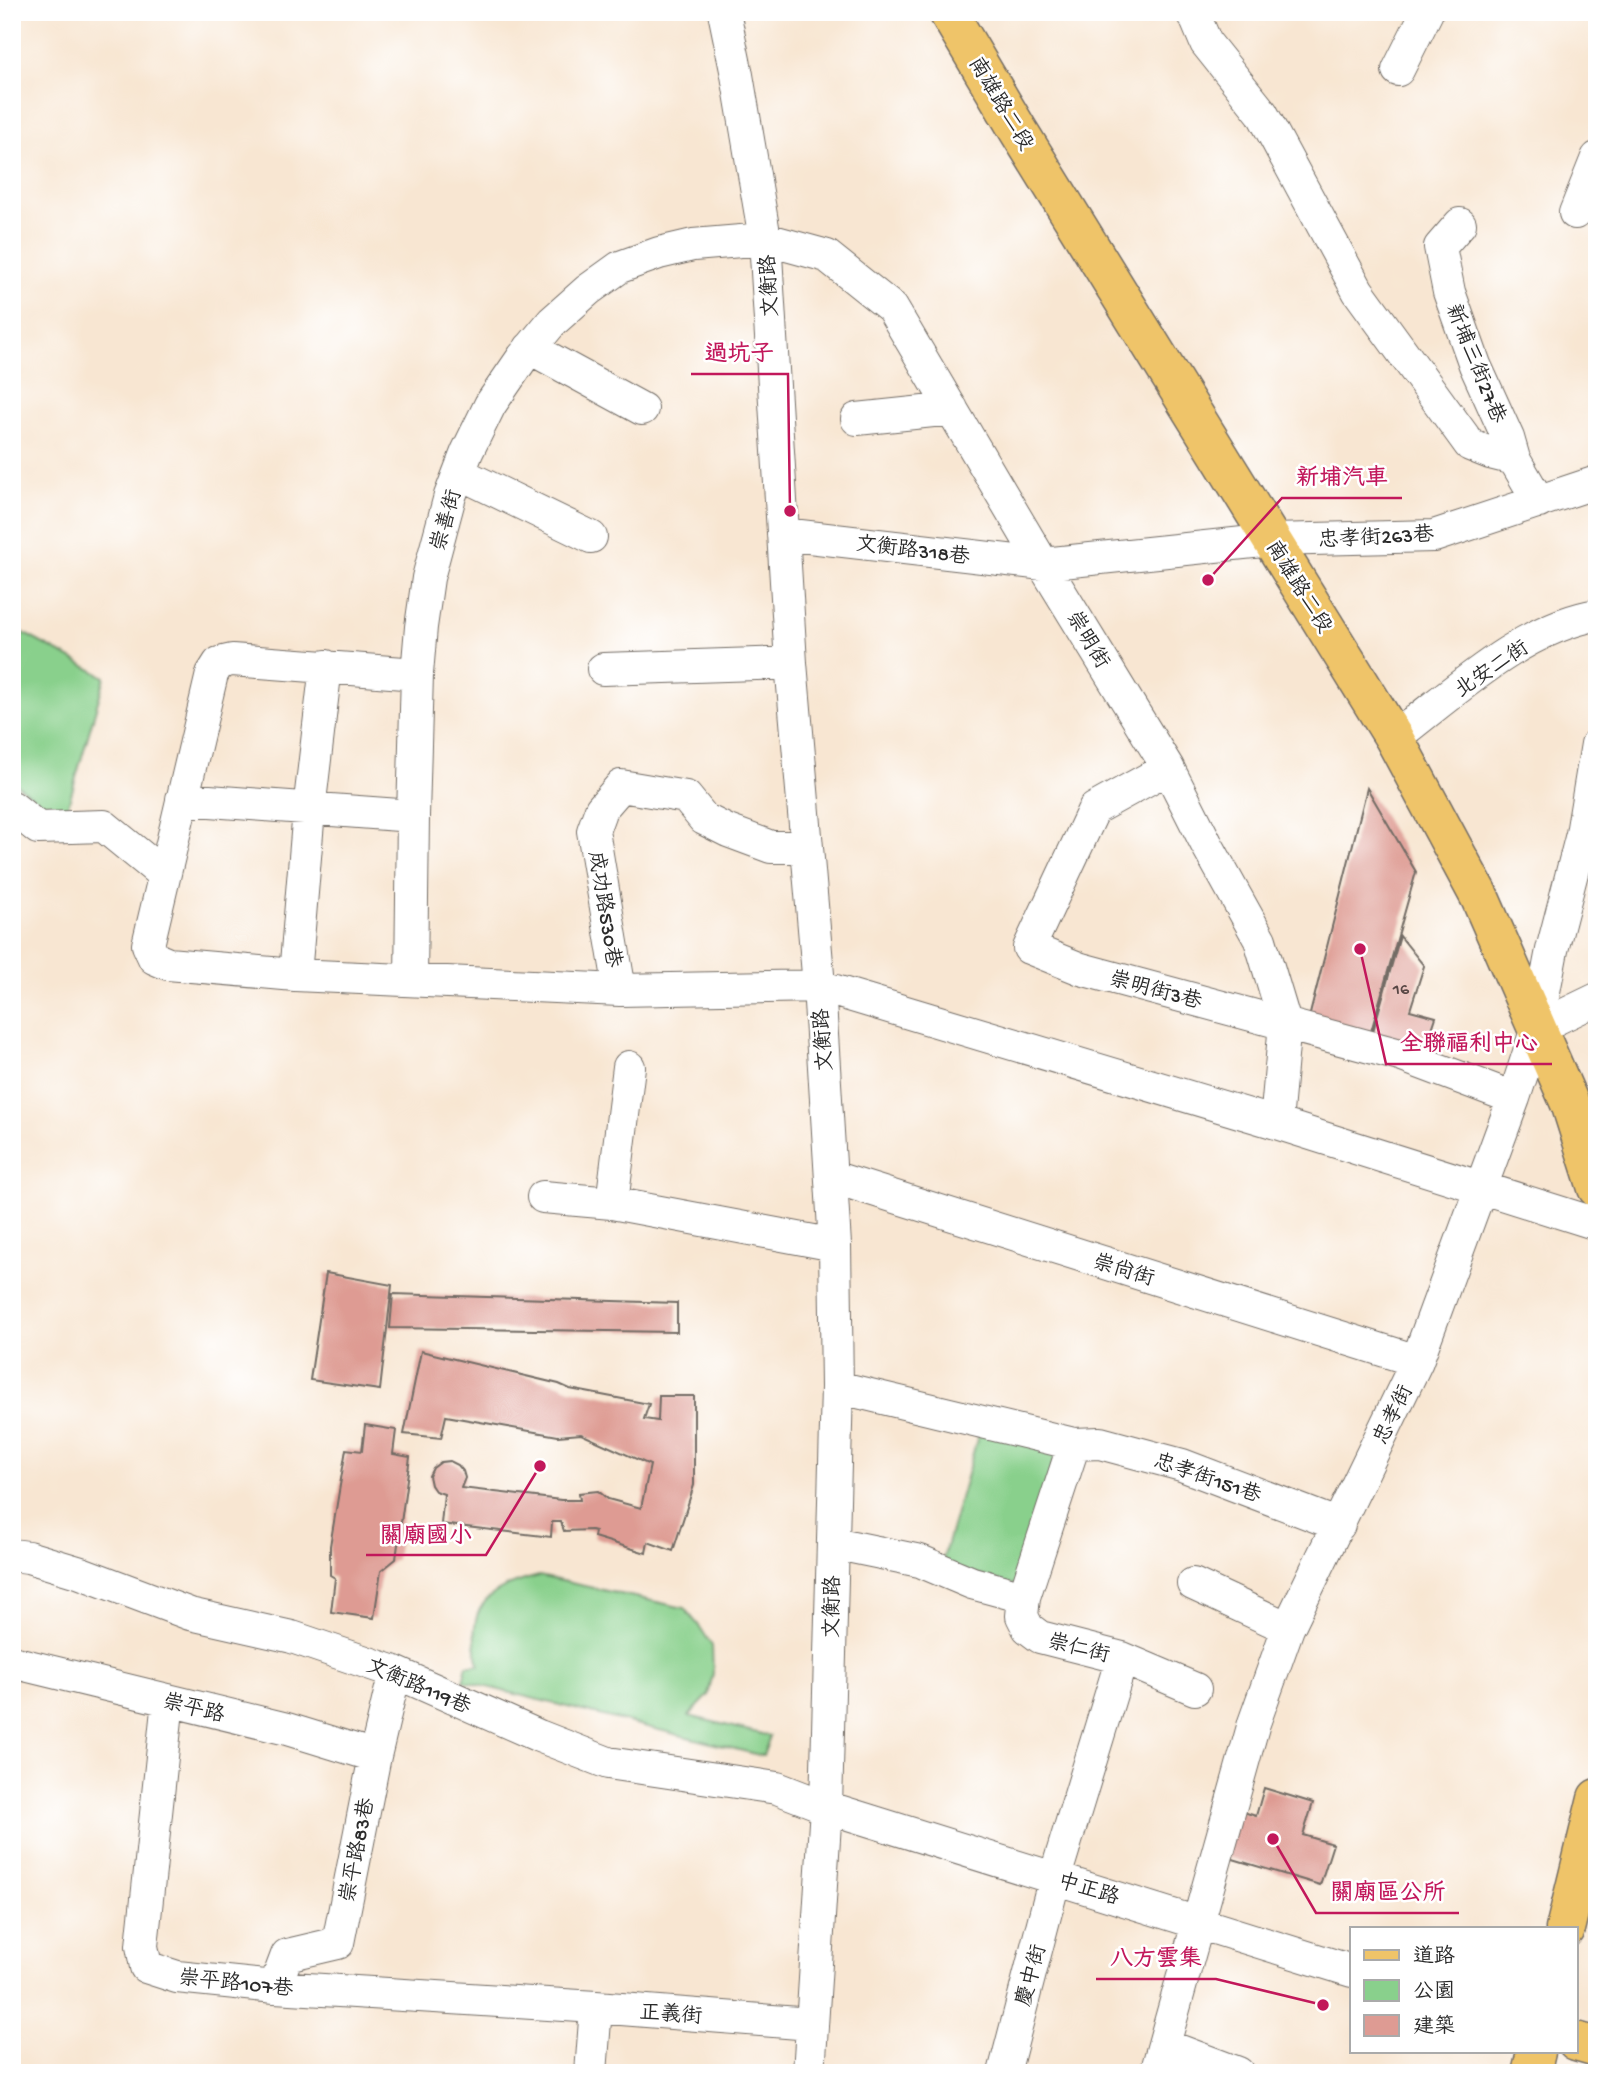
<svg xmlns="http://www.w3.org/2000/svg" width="1609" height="2085" font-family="'Gochi Hand','LXGW WenKai TC',sans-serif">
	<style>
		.green { fill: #89d08c; stroke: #5a7e5c; stroke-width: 2 }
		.building { fill: #de9b93 }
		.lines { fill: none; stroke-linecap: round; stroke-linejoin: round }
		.minor-casing { stroke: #736c65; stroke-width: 34 }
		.major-casing { stroke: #736c65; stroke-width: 41 }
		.minor { stroke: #fff; stroke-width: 32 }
		.major { stroke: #efc469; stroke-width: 38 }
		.labels { text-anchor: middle; stroke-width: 5; stroke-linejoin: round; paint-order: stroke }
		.number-label { font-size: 18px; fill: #584745 }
		.street-label { font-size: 21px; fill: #2b2b2b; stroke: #fff }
		.leader { fill: none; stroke: #c2185b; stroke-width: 2.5 }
		.callout-dot { fill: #c2185b; stroke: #fff; stroke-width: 2.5 }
		.callout-label { font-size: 23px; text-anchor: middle; font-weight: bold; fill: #c2185b; stroke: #fff; stroke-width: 5; stroke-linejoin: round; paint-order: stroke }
	</style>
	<rect width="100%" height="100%" fill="#fff"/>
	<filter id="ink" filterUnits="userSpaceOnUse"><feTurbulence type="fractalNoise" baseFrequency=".0143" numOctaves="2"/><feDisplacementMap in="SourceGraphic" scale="14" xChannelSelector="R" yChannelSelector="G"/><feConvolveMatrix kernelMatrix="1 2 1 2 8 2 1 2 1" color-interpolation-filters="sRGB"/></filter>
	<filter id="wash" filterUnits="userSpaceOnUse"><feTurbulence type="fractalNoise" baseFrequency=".00686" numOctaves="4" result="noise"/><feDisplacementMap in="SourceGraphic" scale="28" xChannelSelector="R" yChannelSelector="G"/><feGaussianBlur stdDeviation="1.57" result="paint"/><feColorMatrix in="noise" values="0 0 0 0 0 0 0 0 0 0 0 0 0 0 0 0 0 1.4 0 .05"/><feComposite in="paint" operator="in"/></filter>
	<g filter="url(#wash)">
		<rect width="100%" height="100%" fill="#f8e6d2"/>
		<path class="green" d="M 12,627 L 105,677 L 64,819 L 12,781 Z
			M 979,1432 L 1056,1453 L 1018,1586 L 941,1565 Z
			M 539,1576 L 684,1608 L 700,1627 L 712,1646 L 713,1673 L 708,1696 L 689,1716 L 770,1736 L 763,1756 L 463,1681 L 467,1665 L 479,1665 C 465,1607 484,1590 539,1576 Z"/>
		<g id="blocks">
			<path class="building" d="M 1367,788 L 1416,872 L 1368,1042 L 1307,1026 Z
				M 1400,936 L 1424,966 L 1410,1010 L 1436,1017 L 1422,1059 L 1370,1042 Z
				M 326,1273 L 392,1285 L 380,1390 L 310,1380 Z
				M 393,1294 L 677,1303 L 677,1332 L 390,1328 Z
				M 421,1351 L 559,1384 L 570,1389 L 649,1404 L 644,1419 L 658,1421 L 659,1396 L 694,1396 L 694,1485 L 673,1551 L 648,1542 L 646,1553 L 594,1537 L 595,1531 L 591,1530 L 564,1531 L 561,1522 L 552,1522 L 551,1537 L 441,1524 L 444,1494 L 435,1491 L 431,1485 L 429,1476 L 433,1468 L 441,1462 L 450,1461 L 458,1465 L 463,1471 L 465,1478 L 461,1488 L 561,1500 L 580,1500 L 579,1493 L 598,1491 L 608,1499 L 641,1508 L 650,1465 L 581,1434 L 558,1436 L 446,1416 L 441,1438 L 404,1434 Z
				M 365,1425 L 396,1430 L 393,1454 L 410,1457 L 396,1559 L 381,1571 L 374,1618 L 331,1612 L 335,1578 L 330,1575 L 330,1546 L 346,1449 L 362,1451 Z
				M 1264,1788 L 1313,1803 L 1303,1835 L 1333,1844 L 1320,1885 L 1223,1856 L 1237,1810 L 1256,1816 Z"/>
		</g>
	</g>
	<g filter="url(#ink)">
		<use href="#blocks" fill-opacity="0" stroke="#736c65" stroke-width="2"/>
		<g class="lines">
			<g class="minor-casing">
				<path id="minor" d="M 724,12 L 737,75 L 765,239 L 791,663 L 819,986 L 835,1245 L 837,1387 L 826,1807 L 809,2073
					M 1193,12 L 1206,43 L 1262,113 L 1358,291 L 1470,445 L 1490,453 L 1514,459
					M 1398,70 L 1427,12
					M 1575,213 L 1597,158
					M 1460,224 L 1440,247 L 1449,292 L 1475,365 L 1508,438 L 1514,459 L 1539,502
					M 530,348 L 642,409
					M 857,419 L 952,409
					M 459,473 L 591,537
					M 783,534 L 1043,564 L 1272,540 L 1434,536 L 1597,482
					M 603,669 L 791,663
					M 417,674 L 232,660 L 219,663 L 212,674 L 148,945 L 154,958 L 168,964 L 295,975 L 620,990 L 819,986 L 1276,1123 L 1597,1224
					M 1394,738 C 1452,694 1523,627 1597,615
					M 1168,768 L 1094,809 L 1029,948 L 1081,969 L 1400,1055 L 1514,1098
					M 182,799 L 413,816
					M 12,807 L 38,828 L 104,826 L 164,875
					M 295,975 L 309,810 L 326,666
					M 411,980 L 413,816 L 417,674 L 421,627 L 428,578 L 450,496 L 467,452 L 490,405 L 523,357 L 552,322 L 588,290 L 620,267 L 659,253 L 693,245 L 765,239 L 827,256 L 892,308 L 1043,564 L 1168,768 L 1206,843 L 1260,940 L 1285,1023 L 1276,1123
					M 620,990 L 593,831 L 601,809 L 621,786 L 686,797 L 704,819 L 728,831 L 771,847 L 806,847
					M 1537,1028 L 1597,999
					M 832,1177 L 1417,1361
					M 543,1197 L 612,1203 L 835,1245
					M 612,1203 L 629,1067
					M 837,1387 L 1074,1444 L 1100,1443 L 1182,1465 L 1339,1525
					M 1074,1444 L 1024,1597 L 1022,1616 L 1028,1628 L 1040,1637 L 1122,1658 L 1195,1689
					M 833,1543 L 920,1561 L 972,1583 L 1024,1597
					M 12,1555 L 28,1557 L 81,1573 L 190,1614 L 292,1637 L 395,1672 L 539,1736 L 608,1763 L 777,1788 L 826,1807 L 1352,1971
					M 1193,1584 L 1288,1628
					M 12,1662 L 287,1729 L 375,1756
					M 168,1700 L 142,1946 L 146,1967 L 177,1977 L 275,1987 L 596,2007
					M 275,1987 L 287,1955 L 338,1943 L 375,1756 L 395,1672
					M 1164,2045 L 1238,2073
					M 591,2073 L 596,2007 L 811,2024
					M 1004,2073 L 1055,1877 L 1122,1658
					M 1156,2073 L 1254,1723 L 1288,1628 L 1417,1361 L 1514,1098 L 1537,1028 L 1552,950 L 1582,834 L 1597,744"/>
			</g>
			<g class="major-casing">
				<path id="major" d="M 948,12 L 1018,130 L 1394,738 L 1480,898 L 1571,1106 L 1597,1188
					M 1565,1929 L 1597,1798
					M 1576,2041 L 1597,2047
					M 1531,2073 L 1536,2052"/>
			</g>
			<use href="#minor" class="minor"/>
			<use href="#major" class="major"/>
		</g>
	</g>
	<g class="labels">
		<g class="number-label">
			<text x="1401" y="994">16</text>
		</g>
		<g class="street-label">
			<text transform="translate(1002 103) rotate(59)" y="7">南雄路二段</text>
			<text transform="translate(768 286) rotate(-93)" y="7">文衡路</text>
			<text transform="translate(1477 363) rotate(68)" y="7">新埔三街27巷</text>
			<text transform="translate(445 520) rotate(-74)" y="7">崇善街</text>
			<text transform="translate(1376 536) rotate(-3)" y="7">忠孝街263巷</text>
			<text transform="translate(913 549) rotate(7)" y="7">文衡路318巷</text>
			<text transform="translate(1300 586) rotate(58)" y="7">南雄路二段</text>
			<text transform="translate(1089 639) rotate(59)" y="7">崇明街</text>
			<text transform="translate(1491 668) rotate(-34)" y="7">北安二街</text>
			<text transform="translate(606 909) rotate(81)" y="7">成功路530巷</text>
			<text transform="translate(1156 989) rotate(15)" y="7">崇明街3巷</text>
			<text transform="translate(822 1040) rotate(-94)" y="7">文衡路</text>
			<text transform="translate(1124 1269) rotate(17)" y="7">崇尚街</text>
			<text transform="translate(1392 1414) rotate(-64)" y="7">忠孝街</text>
			<text transform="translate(1208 1477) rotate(19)" y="7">忠孝街151巷</text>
			<text transform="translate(831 1607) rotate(-89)" y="7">文衡路</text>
			<text transform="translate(1079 1647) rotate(14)" y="7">崇仁街</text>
			<text transform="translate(419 1685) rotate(23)" y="7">文衡路119巷</text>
			<text transform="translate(194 1707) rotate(14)" y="7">崇平路</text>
			<text transform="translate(356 1850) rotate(-79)" y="7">崇平路83巷</text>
			<text transform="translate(1089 1888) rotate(17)" y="7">中正路</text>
			<text transform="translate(1030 1975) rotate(-75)" y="7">慶中街</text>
			<text transform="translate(236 1982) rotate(6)" y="7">崇平路107巷</text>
			<text transform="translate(671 2013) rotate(4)" y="7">正義街</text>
		</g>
	</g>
	<path class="leader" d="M790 511L788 374H691M1208 580L1282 498H1402M1360 949L1386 1064H1552M540 1466L486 1555H366M1273 1839L1316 1913H1459M1323 2005L1216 1979H1096"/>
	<g class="callout-dot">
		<circle cx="790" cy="511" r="7"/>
		<circle cx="1208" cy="580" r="7"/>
		<circle cx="1360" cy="949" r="7"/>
		<circle cx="540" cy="1466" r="7"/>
		<circle cx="1273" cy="1839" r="7"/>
		<circle cx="1323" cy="2005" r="7"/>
	</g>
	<g class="callout-label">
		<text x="739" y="360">過坑子</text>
		<text x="1342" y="484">新埔汽車</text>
		<text x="1469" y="1050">全聯福利中心</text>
		<text x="426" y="1542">關廟國小</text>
		<text x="1388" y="1899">關廟區公所</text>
		<text x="1156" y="1965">八方雲集</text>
	</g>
	<rect width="1609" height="2085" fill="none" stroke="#fff" stroke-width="42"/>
	<rect x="1350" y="1927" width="228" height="126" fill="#ffffff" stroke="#aaaaaa" stroke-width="2"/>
	<rect x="1364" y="1950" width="35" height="10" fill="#efc469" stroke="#aaaaaa" stroke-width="2"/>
	<text x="1413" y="1962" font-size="21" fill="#2b2b2b">道路</text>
	<rect x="1364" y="1980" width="35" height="21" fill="#89d08c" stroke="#aaaaaa" stroke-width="2"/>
	<text x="1413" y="1997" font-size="21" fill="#2b2b2b">公園</text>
	<rect x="1364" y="2015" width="35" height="21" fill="#de9b93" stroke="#aaaaaa" stroke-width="2"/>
	<text x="1413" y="2032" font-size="21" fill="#2b2b2b">建築</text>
</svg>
